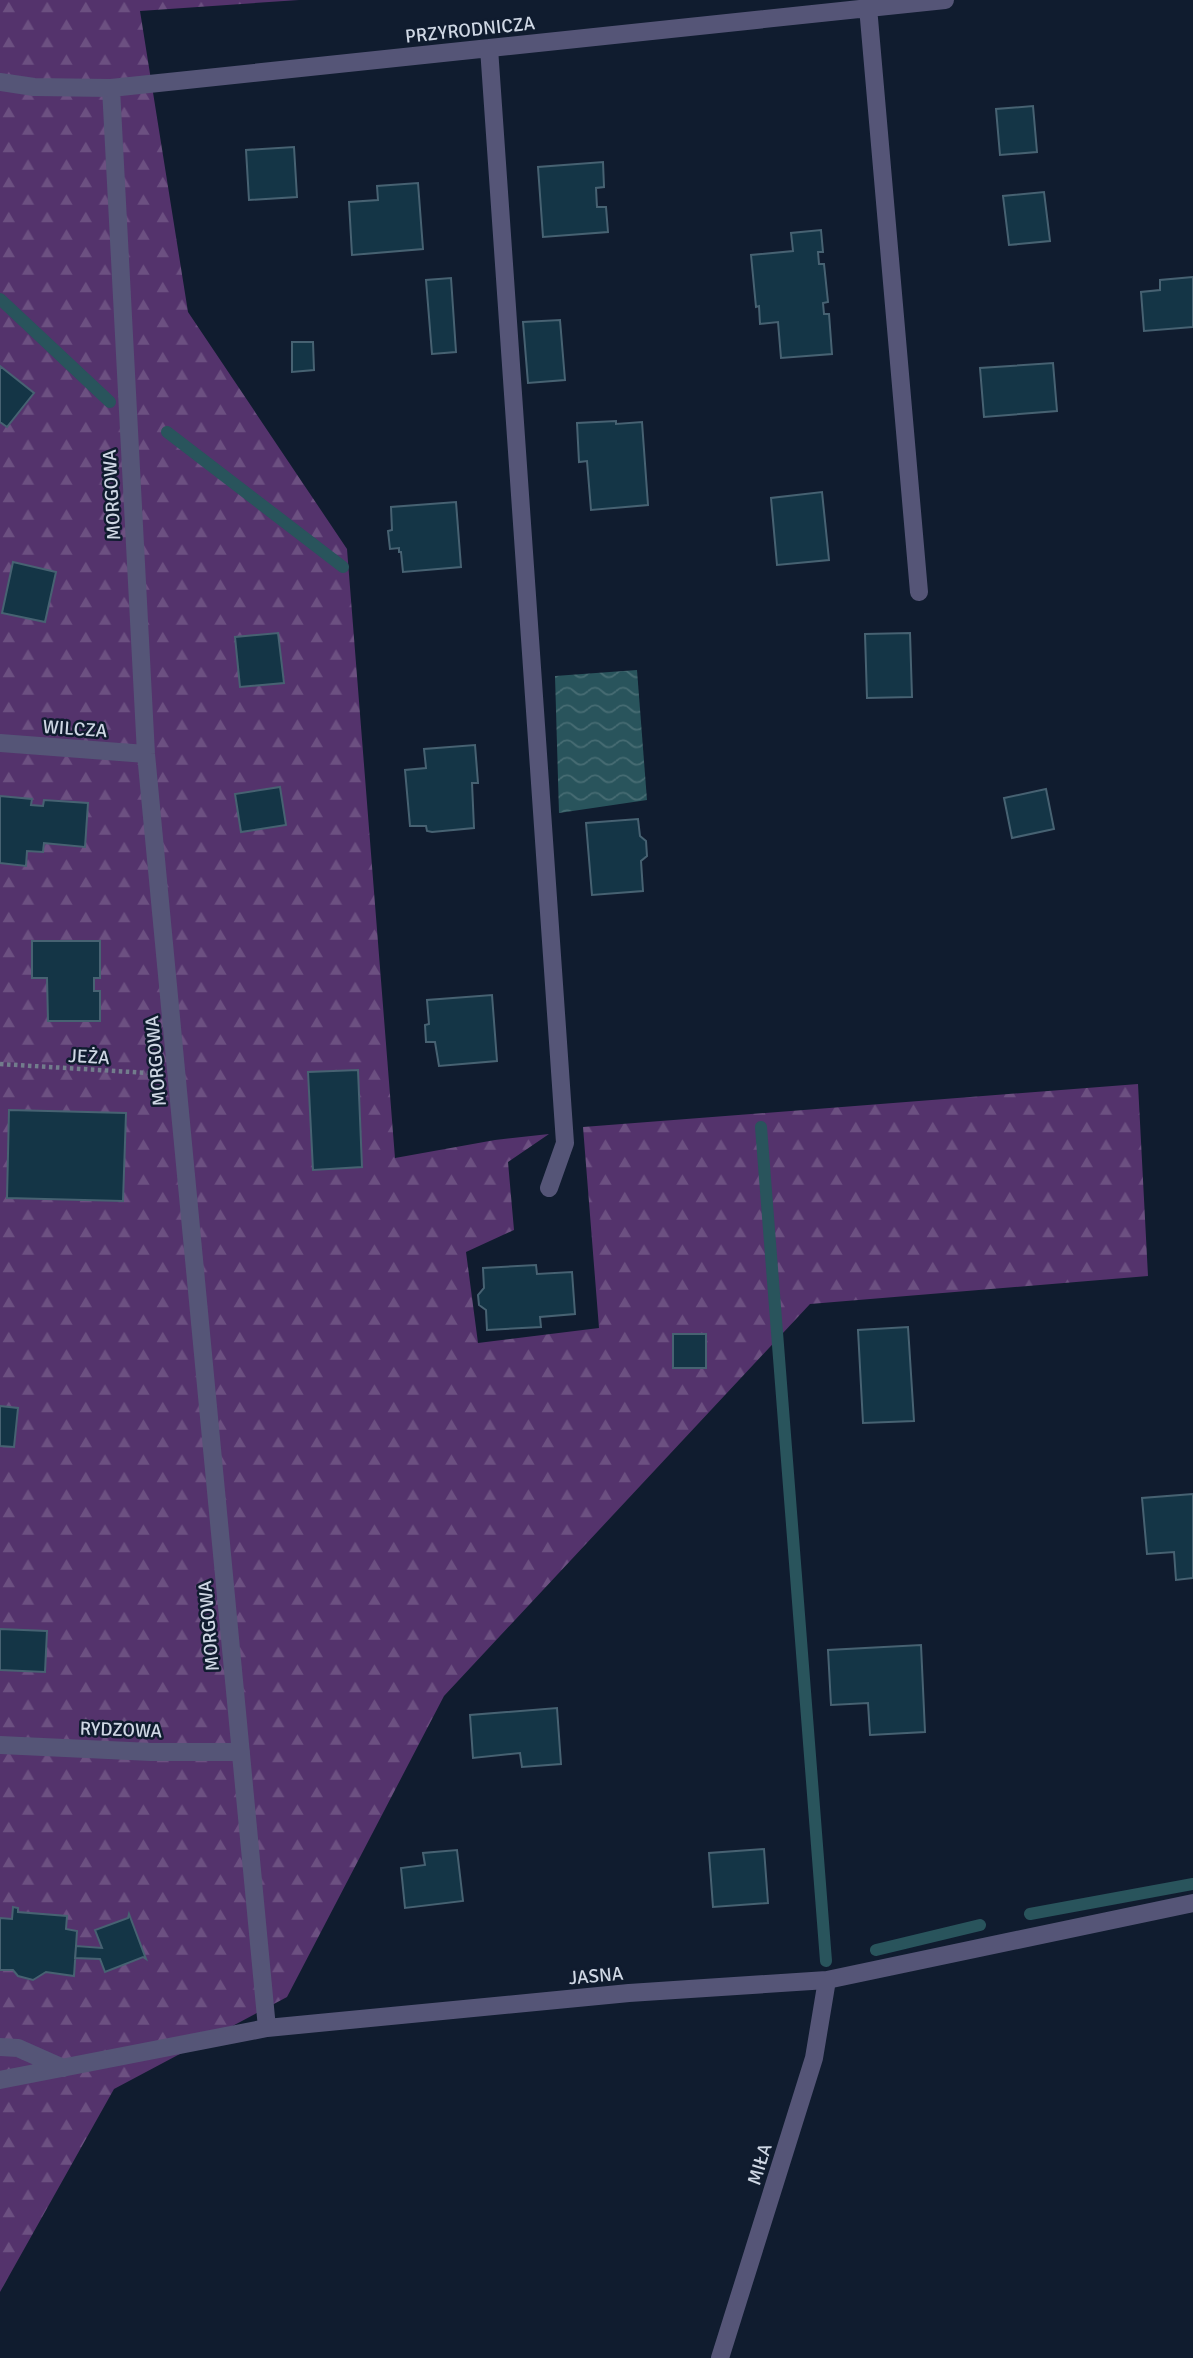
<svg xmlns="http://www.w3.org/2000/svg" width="1193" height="2358" font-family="Signika,sans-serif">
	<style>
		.forest { fill: url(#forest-firs) }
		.water { fill: url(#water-waves) }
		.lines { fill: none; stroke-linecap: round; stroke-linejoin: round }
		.stream { stroke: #29545c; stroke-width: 12 }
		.building { fill: #143546; stroke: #476272; stroke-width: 2 }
		.path { stroke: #727c8c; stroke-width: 4.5; stroke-dasharray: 3.5 3.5; stroke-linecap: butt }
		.minor { stroke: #557; stroke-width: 18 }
		.labels { text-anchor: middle; stroke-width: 5; stroke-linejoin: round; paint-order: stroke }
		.street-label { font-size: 19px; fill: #cfd7e4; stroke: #101c2f }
	</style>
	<defs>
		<pattern id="forest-firs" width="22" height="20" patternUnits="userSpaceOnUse" patternTransform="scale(1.75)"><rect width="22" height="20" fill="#54336c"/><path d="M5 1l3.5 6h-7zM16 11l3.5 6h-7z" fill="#6c5081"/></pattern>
		<pattern id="water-waves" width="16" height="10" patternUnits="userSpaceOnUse" patternTransform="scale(1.75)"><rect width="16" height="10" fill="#29545c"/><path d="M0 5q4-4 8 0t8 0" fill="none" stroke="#476c73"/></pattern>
	</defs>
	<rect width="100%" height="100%" fill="#101c2f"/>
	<path class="forest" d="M 0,0 L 299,0 L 140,11 L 188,312 L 347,549 L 395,1158 L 495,1140 L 549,1134 L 508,1162 L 514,1230 L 466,1252 L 478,1343 L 599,1328 L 583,1127 L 1138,1084 L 1148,1276 L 810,1304 L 444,1696 L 287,1997 L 114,2089 L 0,2292 Z"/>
	<path class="water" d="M 637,670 L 647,800 L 559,813 L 555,676 Z"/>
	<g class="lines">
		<path class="stream" d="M 0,299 L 110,402
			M 167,432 L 343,567
			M 761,1127 L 826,1961
			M 1030,1914 L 1193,1884
			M 876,1950 L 980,1925"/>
	</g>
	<path class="building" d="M 1033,106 L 1037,152 L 1000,155 L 996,109 Z
		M 294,147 L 297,197 L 249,200 L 246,150 Z
		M 603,162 L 604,187 L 596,188 L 597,207 L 606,207 L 608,232 L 543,237 L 538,167 Z
		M 418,183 L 423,249 L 352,255 L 349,202 L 378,200 L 377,186 Z
		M 1044,192 L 1050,241 L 1009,245 L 1003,196 Z
		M 821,230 L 823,252 L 818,252 L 819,264 L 824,264 L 828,302 L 823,303 L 824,314 L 829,314 L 832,354 L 781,358 L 778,322 L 760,324 L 759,306 L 756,307 L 751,255 L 793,251 L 791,233 Z
		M 1193,277 L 1193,327 L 1144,331 L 1141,292 L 1160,290 L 1160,280 Z
		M 451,278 L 456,352 L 432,354 L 426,280 Z
		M 560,320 L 565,380 L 528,383 L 523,322 Z
		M 292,342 L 313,342 L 314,370 L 292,372 Z
		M 1053,363 L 1057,411 L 984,417 L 980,368 Z
		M 0,366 L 34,393 L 7,427 L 0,422 Z
		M 616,421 L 616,424 L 642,422 L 648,505 L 591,510 L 587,461 L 579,462 L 577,423 Z
		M 822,492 L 829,560 L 777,565 L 771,498 Z
		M 456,502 L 461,567 L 403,572 L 401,552 L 399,552 L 399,548 L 390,549 L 388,531 L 392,530 L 391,507 Z
		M 13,562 L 56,572 L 45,622 L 2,613 Z
		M 278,633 L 284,683 L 240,687 L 235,637 Z
		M 910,633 L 912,697 L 867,698 L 865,634 Z
		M 475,745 L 478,783 L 472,783 L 474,828 L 432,832 L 427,831 L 426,826 L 410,826 L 405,770 L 426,768 L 424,749 Z
		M 280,787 L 286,825 L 241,832 L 235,794 Z
		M 1046,789 L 1054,829 L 1012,838 L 1004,798 Z
		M 0,796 L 32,799 L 31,805 L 43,806 L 44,800 L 88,803 L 85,847 L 44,843 L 43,852 L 27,851 L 26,866 L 0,863 Z
		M 638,819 L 640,836 L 646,841 L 647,856 L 641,861 L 643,891 L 592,895 L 586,823 Z
		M 32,941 L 100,941 L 100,978 L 94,978 L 94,991 L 100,991 L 100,1021 L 48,1021 L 47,978 L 32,978 Z
		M 492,995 L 497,1061 L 439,1066 L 435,1042 L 426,1042 L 425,1025 L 429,1024 L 427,1000 Z
		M 358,1070 L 362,1167 L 313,1170 L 308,1072 Z
		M 9,1110 L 126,1113 L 123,1201 L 7,1198 Z
		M 536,1265 L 537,1274 L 572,1272 L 575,1314 L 540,1317 L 541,1327 L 487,1330 L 486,1310 L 479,1305 L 478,1295 L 484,1288 L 483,1268 Z
		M 908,1327 L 914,1421 L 863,1423 L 858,1330 Z
		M 673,1334 L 706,1334 L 706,1368 L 673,1368 Z
		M 0,1406 L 18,1408 L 14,1447 L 0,1446 Z
		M 1193,1494 L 1193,1578 L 1176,1580 L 1174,1552 L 1147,1554 L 1142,1498 Z
		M 0,1629 L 47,1631 L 45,1672 L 0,1670 Z
		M 921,1645 L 925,1732 L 870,1735 L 868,1703 L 831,1705 L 828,1650 Z
		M 557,1708 L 561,1764 L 522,1767 L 520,1753 L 473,1758 L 470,1715 Z
		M 764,1849 L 768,1903 L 713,1907 L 709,1853 Z
		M 457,1850 L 463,1901 L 405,1908 L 401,1868 L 425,1865 L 423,1853 Z
		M 13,1907 L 18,1908 L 18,1912 L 67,1916 L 66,1929 L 77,1931 L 74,1976 L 46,1972 L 33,1980 L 18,1976 L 13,1970 L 0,1970 L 0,1918 L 12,1919 Z
		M 129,1914 L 146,1959 L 143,1957 L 105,1972 L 100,1959 L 75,1958 L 76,1946 L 102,1948 L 95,1930 L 128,1918 Z"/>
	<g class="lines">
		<path class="path" d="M 0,1064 L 148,1073"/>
		<path class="minor" d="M 868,7 L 919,592
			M 489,48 L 565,1143 L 549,1188
			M 0,82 L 34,87 L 111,88 L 945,0
			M 111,88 L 146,754 L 267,2028
			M 0,743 L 146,754
			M 0,1745 L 151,1752 L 241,1752
			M 0,2047 L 18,2048 L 63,2068
			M 0,2080 L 267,2028 L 629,1993 L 827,1980 L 1193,1903
			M 720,2358 L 814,2058 L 827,1980"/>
	</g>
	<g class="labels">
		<g class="street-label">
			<text transform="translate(470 29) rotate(-6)" y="7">PRZYRODNICZA</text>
			<text transform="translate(111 495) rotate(-93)" y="7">MORGOWA</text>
			<text transform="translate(75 728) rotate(4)" y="7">WILCZA</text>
			<text transform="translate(89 1056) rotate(3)" y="7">JEŻA</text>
			<text transform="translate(155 1061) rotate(-95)" y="7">MORGOWA</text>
			<text transform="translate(208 1626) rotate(-95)" y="7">MORGOWA</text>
			<text transform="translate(121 1729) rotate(2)" y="7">RYDZOWA</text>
			<text transform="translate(596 1975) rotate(-5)" y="7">JASNA</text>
			<text transform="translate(759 2164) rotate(-73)" y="7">MIŁA</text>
		</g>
	</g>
</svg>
